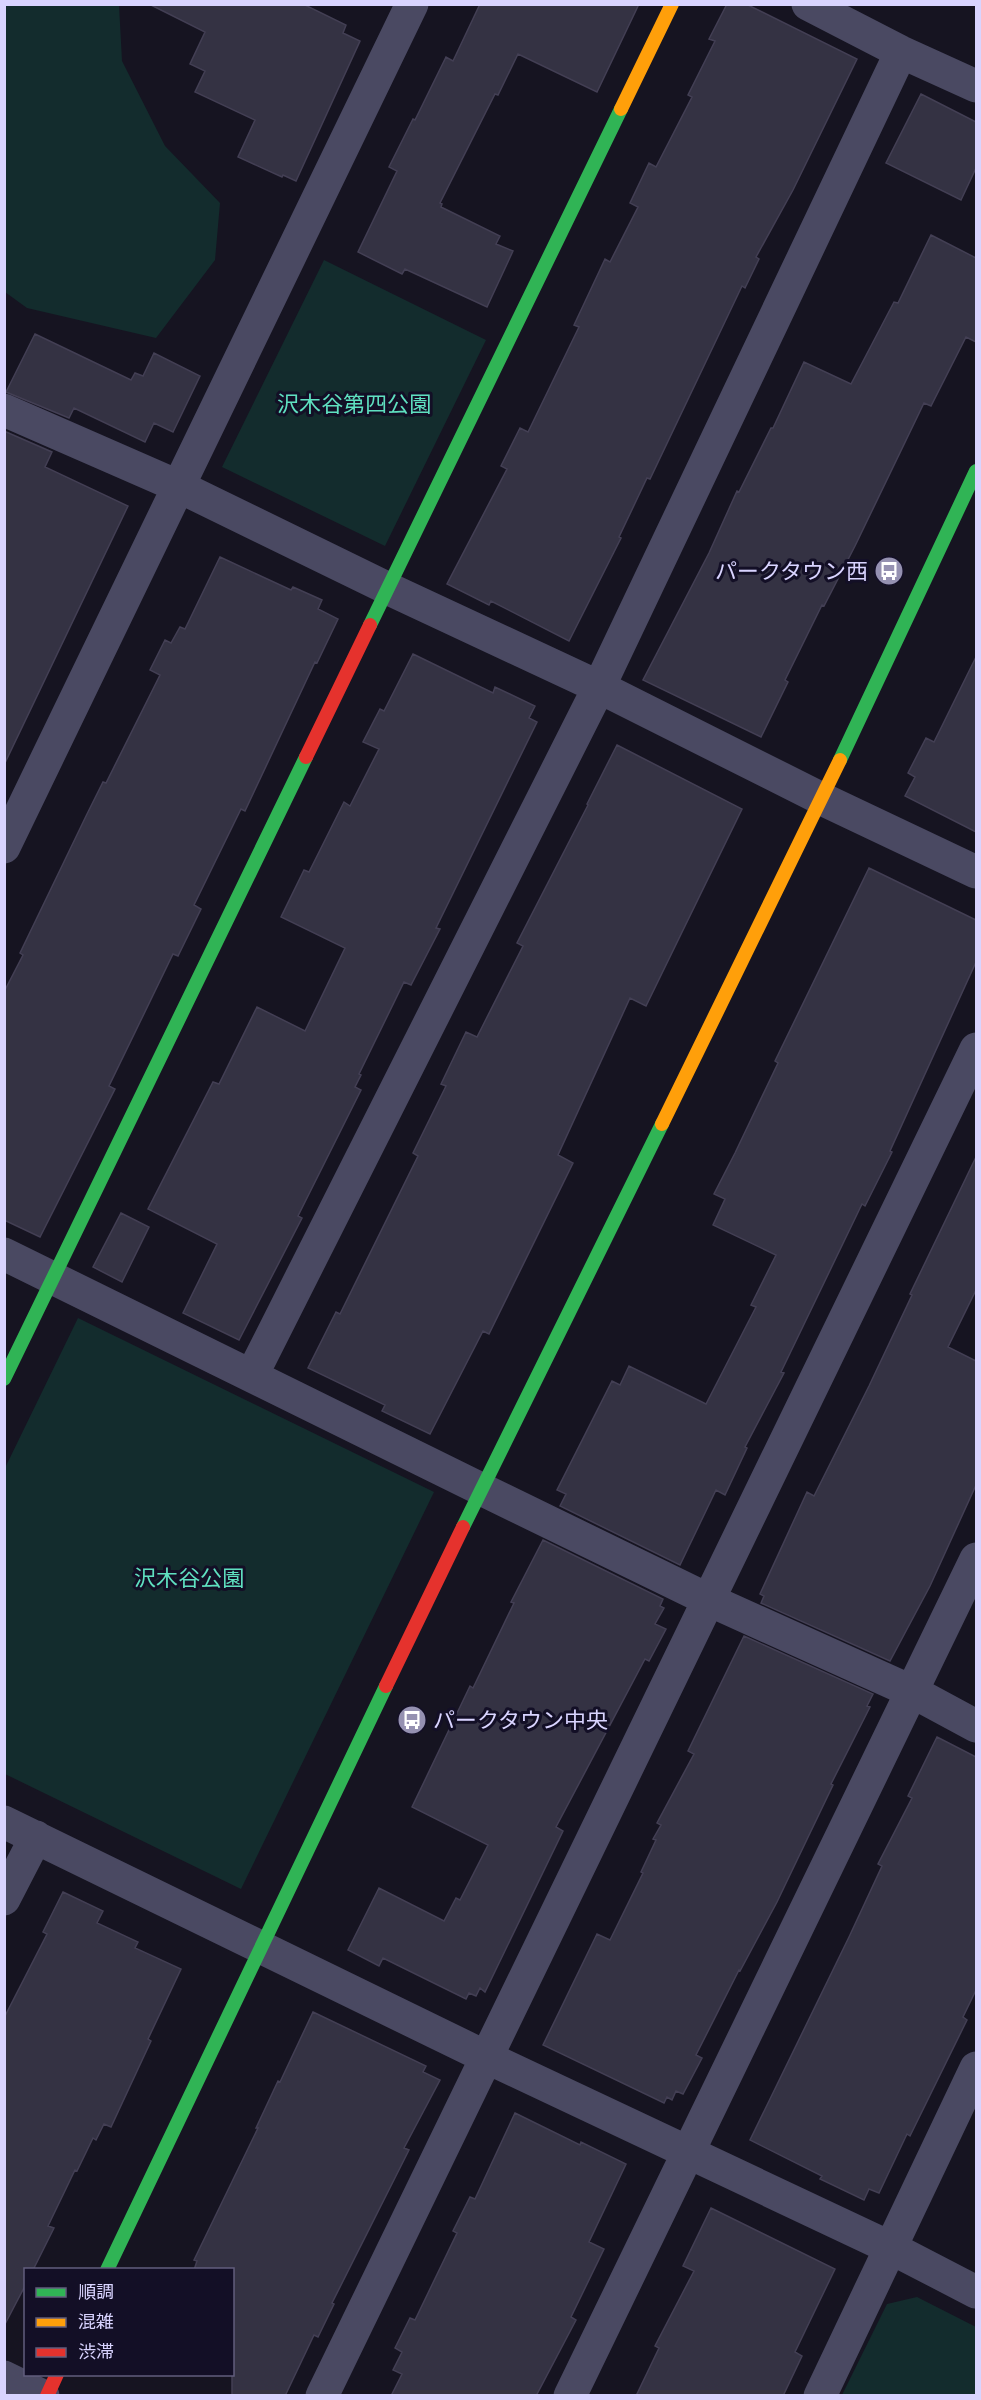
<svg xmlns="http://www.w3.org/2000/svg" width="981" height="2400" font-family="'Titillium Web','Noto Sans JP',sans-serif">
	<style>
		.green { fill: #132c2d }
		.building { fill: #343243; stroke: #433f54; stroke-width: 1.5 }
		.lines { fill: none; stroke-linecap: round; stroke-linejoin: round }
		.street { stroke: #4a4962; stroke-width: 33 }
		.fast { stroke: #30b455; stroke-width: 14 }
		.slow { stroke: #ff9f0a; stroke-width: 14 }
		.jam { stroke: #e5322d; stroke-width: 14 }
		.labels { text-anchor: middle; stroke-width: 6; stroke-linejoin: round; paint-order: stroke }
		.park-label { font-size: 22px; fill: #5fe0c0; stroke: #130f26 }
		.poi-label { font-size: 22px; fill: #d9d4ff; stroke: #130f26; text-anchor: end }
	</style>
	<rect width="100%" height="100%" fill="#161421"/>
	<path class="green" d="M 5,4 L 119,5 L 122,61 L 165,146 L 220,203 L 215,260 L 156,338 L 27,308 L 5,292 Z
		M 324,260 L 486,340 L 385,546 L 222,467 Z
		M 78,1318 L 434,1492 L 241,1889 L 5,1774 L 5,1468 Z
		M 917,2297 L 976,2327 L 976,2395 L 842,2395 L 887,2304 Z"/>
	<path class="building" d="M 149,4 L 303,4 L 346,25 L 343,33 L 360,41 L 296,181 L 283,175 L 282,177 L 238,157 L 255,120 L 195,92 L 205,71 L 190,64 L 205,32 Z
		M 480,4 L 639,4 L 597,92 L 518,54 L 498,95 L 495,94 L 440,203 L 442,204 L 441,207 L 500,236 L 496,244 L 513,251 L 487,307 L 405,269 L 402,274 L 358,252 L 397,171 L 389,167 L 413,119 L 415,120 L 446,57 L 453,61 Z
		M 727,4 L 746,4 L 857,59 L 793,190 L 756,257 L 759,259 L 745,288 L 742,286 L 650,479 L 647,478 L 619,537 L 621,538 L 569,641 L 491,601 L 489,605 L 447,584 L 507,469 L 501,466 L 520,428 L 528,432 L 579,327 L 574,325 L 605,259 L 610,262 L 638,207 L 630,203 L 649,163 L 656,167 L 692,97 L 688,95 L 715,41 L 709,39 Z
		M 921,94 L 976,122 L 976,168 L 961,200 L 886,163 Z
		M 931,235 L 976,258 L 976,342 L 966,337 L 931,406 L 924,403 L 855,546 L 824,606 L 822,605 L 785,680 L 788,682 L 761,737 L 643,680 L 709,553 L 737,491 L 739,492 L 771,428 L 773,428 L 804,362 L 851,384 L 894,302 L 898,303 Z
		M 35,334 L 131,380 L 135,373 L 143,376 L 154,353 L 200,376 L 173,432 L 154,423 L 145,442 L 74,408 L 69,418 L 6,392 Z
		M 4,431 L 52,452 L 45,467 L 128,506 L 4,765 Z
		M 220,557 L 291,590 L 293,587 L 322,600 L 318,609 L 338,619 L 317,663 L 315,662 L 245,811 L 241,809 L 194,905 L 201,909 L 178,956 L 173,954 L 109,1086 L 115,1089 L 40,1237 L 4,1220 L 4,992 L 23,955 L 20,953 L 87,814 L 103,782 L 106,783 L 160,675 L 150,670 L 165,640 L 171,643 L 180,627 L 185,629 Z
		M 413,654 L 493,693 L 495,687 L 535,706 L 529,718 L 537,722 L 436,928 L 440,929 L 411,985 L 404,982 L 359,1074 L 361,1075 L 355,1087 L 361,1090 L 298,1216 L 302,1218 L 239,1340 L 183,1313 L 217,1244 L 148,1209 L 213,1082 L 219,1084 L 257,1007 L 305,1031 L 345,948 L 281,917 L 304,870 L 309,872 L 344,802 L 350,806 L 379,749 L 363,742 L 380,709 L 384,711 Z
		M 976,657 L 976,832 L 905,796 L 915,777 L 908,773 L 926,738 L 934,742 Z
		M 617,745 L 742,809 L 646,1006 L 630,998 L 558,1155 L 573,1163 L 489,1334 L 483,1331 L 430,1434 L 382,1411 L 385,1405 L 308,1368 L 336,1312 L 340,1314 L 418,1156 L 413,1153 L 446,1086 L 441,1084 L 466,1032 L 477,1037 L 523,946 L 517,943 L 588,805 L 587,804 Z
		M 869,868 L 976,920 L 976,962 L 890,1151 L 892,1152 L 865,1206 L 862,1204 L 781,1372 L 784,1373 L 745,1447 L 747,1448 L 725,1495 L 716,1490 L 680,1565 L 560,1506 L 566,1494 L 557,1490 L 612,1381 L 620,1385 L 629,1366 L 706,1404 L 756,1307 L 751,1305 L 776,1255 L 713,1225 L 725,1199 L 714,1194 L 735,1153 L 778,1063 L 775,1061 Z
		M 976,1157 L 976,1290 L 948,1347 L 976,1361 L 976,1485 L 930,1586 L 890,1661 L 761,1603 L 764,1596 L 760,1594 L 807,1492 L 814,1496 L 869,1386 L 912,1295 L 910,1294 Z
		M 121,1213 L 149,1227 L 122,1282 L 93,1267 Z
		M 543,1540 L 663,1599 L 660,1606 L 664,1608 L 655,1624 L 666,1629 L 649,1661 L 645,1659 L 556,1827 L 563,1831 L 485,1992 L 480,1988 L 476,1996 L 469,1993 L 466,1999 L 383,1958 L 379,1966 L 348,1950 L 379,1888 L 444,1921 L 456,1898 L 460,1900 L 488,1845 L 412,1807 L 470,1686 L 473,1688 L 514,1603 L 511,1602 Z
		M 744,1636 L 873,1694 L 867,1706 L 870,1707 L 831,1784 L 833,1785 L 777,1902 L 740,1971 L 739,1970 L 696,2055 L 702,2058 L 683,2094 L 676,2091 L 672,2100 L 667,2097 L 664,2103 L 543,2045 L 597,1934 L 610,1940 L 643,1873 L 641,1872 L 656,1840 L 653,1839 L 661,1825 L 657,1823 L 694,1754 L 688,1751 Z
		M 937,1737 L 976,1757 L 976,1990 L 963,2017 L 967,2020 L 910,2136 L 907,2134 L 879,2193 L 869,2189 L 864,2200 L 820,2179 L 822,2176 L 750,2140 L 849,1937 L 882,1866 L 878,1864 L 912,1798 L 908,1796 Z
		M 63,1892 L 103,1911 L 97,1923 L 138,1942 L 135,1948 L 181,1969 L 148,2039 L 151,2041 L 111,2127 L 104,2124 L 96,2140 L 93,2138 L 77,2171 L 75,2170 L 48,2226 L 54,2228 L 33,2270 L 26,2270 L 26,2284 L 4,2326 L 4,2018 L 47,1934 L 43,1932 Z
		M 313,2012 L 426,2066 L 423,2072 L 440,2080 L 404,2148 L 409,2150 L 332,2303 L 334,2304 L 318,2337 L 314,2335 L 285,2396 L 232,2396 L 232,2270 L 194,2270 L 197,2261 L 194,2260 L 258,2128 L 256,2128 L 278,2081 L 280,2082 Z
		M 515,2113 L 580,2145 L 581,2142 L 626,2164 L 589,2242 L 604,2249 L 571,2317 L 576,2320 L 536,2396 L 391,2396 L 402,2374 L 393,2370 L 402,2352 L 395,2348 L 410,2318 L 415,2320 L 457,2233 L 453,2231 L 470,2197 L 475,2199 Z
		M 711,2208 L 835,2269 L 795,2352 L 802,2356 L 783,2396 L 636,2396 L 659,2348 L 655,2346 L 694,2271 L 683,2266 Z"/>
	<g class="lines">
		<path class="street" d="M 808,4 L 901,52 L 976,86
			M 4,410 L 180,487 L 389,589 L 599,687 L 822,799 L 976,872
			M 4,847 L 412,4
			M 4,1254 L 481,1489 L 709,1600 L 913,1692 L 976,1726
			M 252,1375 L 599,687 L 901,52
			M 4,1822 L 486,2057 L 891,2248 L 976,2292
			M 4,1899 L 36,1837
			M 4,2377 L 43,2396
			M 322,2396 L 976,1049
			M 570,2396 L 976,1559
			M 820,2396 L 976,2068"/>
		<path class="fast" d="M 370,625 L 621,109
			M 840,760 L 976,471
			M 4,1379 L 306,757
			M 463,1527 L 662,1124
			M 107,2270 L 386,1686"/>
		<path class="slow" d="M 621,109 L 672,4
			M 662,1124 L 840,760"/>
		<path class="jam" d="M 306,757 L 370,625
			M 386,1686 L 463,1527
			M 47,2396 L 57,2374"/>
	</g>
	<defs>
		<g id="bus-disc" transform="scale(1.5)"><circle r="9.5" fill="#9591b1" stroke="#130f26"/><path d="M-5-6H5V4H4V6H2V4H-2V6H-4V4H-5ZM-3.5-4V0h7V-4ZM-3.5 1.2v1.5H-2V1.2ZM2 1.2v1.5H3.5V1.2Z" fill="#fff"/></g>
	</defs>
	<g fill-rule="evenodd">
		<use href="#bus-disc" x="889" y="571"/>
		<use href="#bus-disc" x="412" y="1720"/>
	</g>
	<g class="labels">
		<g class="park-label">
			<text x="354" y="412">沢木谷第四公園</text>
			<text x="189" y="1586">沢木谷公園</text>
		</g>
		<g class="poi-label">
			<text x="868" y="579">パークタウン西</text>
			<text x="433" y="1728" text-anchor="start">パークタウン中央</text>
		</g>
	</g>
	<rect width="981" height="2400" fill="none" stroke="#d9d4ff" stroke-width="12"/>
	<rect x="24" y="2268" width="210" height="108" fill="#130f26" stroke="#625e7d" stroke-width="1.5"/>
	<rect x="36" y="2288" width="30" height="9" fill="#30b455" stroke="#625e7d" stroke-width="1.5"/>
	<text x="78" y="2298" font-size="18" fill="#d9d4ff">順調</text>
	<rect x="36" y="2318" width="30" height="9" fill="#ff9f0a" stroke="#625e7d" stroke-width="1.5"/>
	<text x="78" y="2328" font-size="18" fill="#d9d4ff">混雑</text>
	<rect x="36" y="2348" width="30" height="9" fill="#e5322d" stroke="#625e7d" stroke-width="1.5"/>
	<text x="78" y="2358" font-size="18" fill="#d9d4ff">渋滞</text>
</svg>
